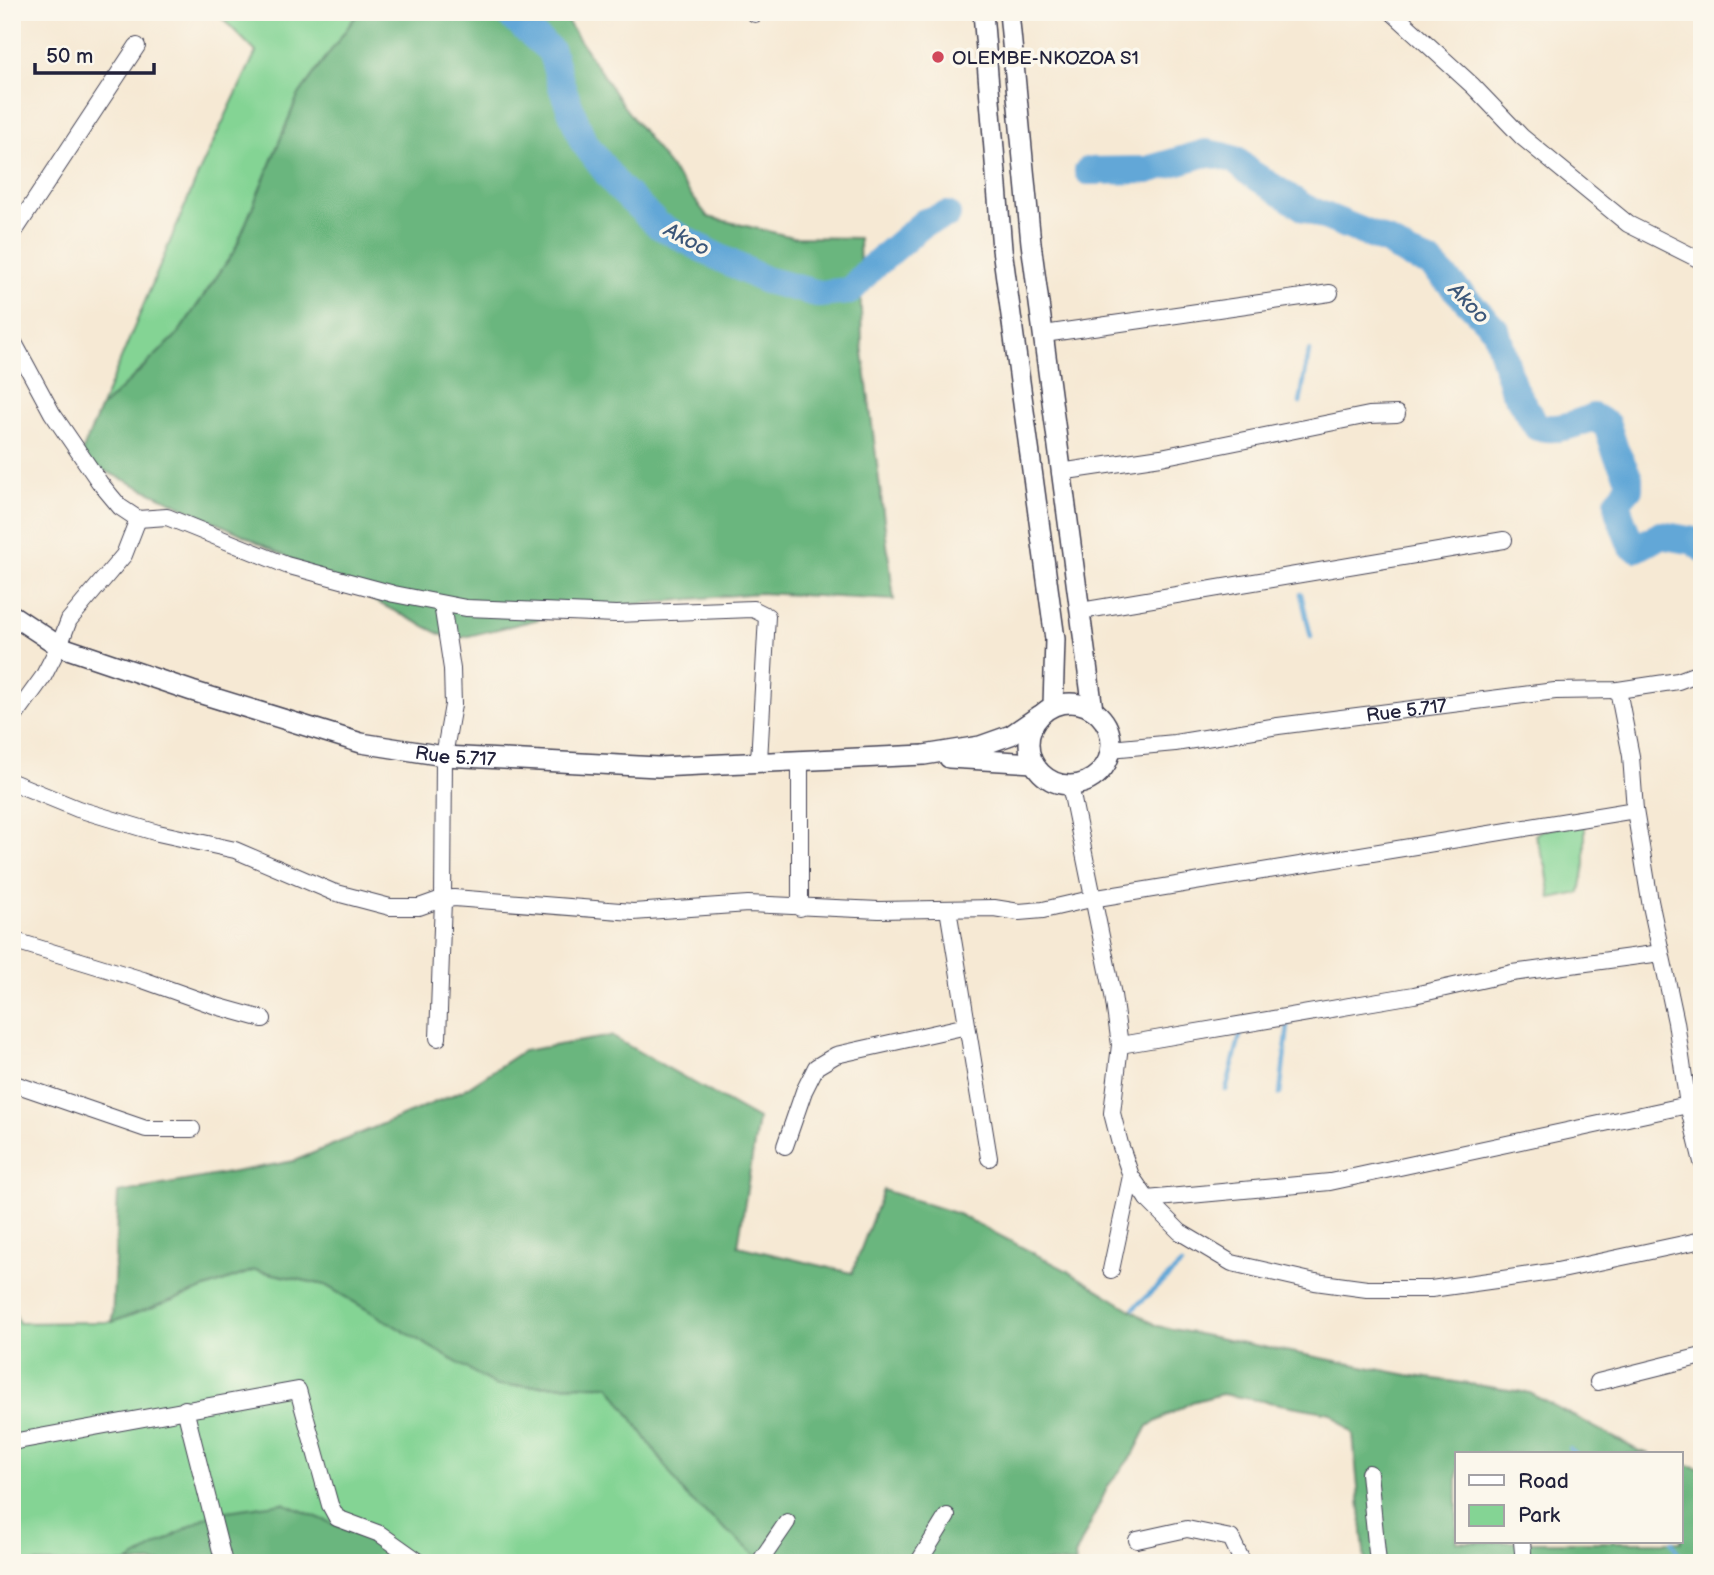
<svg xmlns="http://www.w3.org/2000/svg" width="1714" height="1575" font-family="'Balsamiq Sans',sans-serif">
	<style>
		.green { fill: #84d494; stroke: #537b68; stroke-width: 2 }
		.forest { fill: #6bb67e; stroke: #466c5c; stroke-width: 2 }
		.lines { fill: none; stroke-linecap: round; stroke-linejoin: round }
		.stream { stroke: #62a7d7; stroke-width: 4.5 }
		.river { stroke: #62a7d7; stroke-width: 28 }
		.minor-casing { stroke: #424052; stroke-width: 18 }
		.tertiary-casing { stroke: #424052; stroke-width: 22 }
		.minor { stroke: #fff; stroke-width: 16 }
		.tertiary { stroke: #fff; stroke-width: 19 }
		.poi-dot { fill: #d1495b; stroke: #fbf7ec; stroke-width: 2.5 }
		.labels { text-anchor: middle; stroke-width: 7; stroke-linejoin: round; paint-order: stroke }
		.poi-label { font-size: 19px; fill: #22223b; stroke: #fbf7ec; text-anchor: start }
		.street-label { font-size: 19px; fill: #22223b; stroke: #fbf7ec }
		.water-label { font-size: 21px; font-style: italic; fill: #3c5779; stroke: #fbf7ec }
	</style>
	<rect width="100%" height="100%" fill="#fbf7ec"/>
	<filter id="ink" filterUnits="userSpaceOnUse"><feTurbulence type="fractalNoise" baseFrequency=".0143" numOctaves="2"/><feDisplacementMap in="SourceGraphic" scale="14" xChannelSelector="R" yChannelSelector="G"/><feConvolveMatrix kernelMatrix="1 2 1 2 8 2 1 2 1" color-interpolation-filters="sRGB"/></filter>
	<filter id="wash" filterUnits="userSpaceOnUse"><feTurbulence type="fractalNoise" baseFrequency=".00686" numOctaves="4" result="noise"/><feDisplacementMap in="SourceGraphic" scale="28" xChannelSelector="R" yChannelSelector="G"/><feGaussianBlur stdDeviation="1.57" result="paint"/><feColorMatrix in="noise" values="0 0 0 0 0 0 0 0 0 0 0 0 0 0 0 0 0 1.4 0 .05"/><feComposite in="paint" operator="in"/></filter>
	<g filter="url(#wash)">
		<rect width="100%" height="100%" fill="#f6e9d4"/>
		<path class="green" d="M 216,12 L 359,12 L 298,96 L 235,250 L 177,335 L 100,409 L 200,170 L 256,52 Z
			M 1585,820 L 1585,865 L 1580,893 L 1551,899 L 1546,866 L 1535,835 L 1540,831 Z
			M 255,1270 L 325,1285 L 497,1386 L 609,1385 L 686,1495 L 765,1563 L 409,1563 L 213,1513 L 127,1563 L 12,1563 L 12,1306 L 19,1323 L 112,1322 Z"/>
		<path class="forest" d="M 359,12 L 561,12 L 622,104 L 708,217 L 793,237 L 859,238 L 862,344 L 894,600 L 759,593 L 581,609 L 452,640 L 239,533 L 79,459 L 100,409 L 177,335 L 235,250 L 298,96 Z
			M 611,1036 L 758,1119 L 738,1246 L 852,1273 L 883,1190 L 958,1214 L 1068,1271 L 1157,1326 L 1408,1375 L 1530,1393 L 1639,1451 L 1650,1454 L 1457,1454 L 1457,1542 L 1681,1542 L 1681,1463 L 1702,1469 L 1702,1563 L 1365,1563 L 1353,1434 L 1331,1413 L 1222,1394 L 1192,1402 L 1148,1426 L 1134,1453 L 1108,1486 L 1075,1556 L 1076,1563 L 765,1563 L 686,1496 L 609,1385 L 497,1386 L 325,1285 L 255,1270 L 112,1322 L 118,1193 L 294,1161 L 462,1091 L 523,1051 Z
			M 283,1503 L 387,1546 L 409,1563 L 127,1563 L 213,1513 Z"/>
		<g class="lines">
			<path class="stream" d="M 1300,403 L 1309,351
				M 1301,594 L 1311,637
				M 1226,1090 L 1242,1028
				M 1280,1094 L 1288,1026
				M 1134,1308 L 1181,1265
				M 1570,1449 L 1575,1454
				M 1672,1542 L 1678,1553 L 1691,1563"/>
			<path class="river" d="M 506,12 L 551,51 L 563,90 L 583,141 L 618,187 L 658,225 L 712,254 L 765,280 L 820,294 L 850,291 L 870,269 L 925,222 L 947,215
				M 1088,171 L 1147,170 L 1206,153 L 1223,156 L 1235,160 L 1249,172 L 1305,208 L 1388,242 L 1411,256 L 1430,263 L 1496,330 L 1513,388 L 1537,427 C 1559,431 1573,425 1593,417 L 1607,425 L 1615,450 L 1629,478 L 1629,488 L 1618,501 L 1619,513 L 1631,545 L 1637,548 L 1661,535 L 1694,541 L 1702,548"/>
		</g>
	</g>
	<g filter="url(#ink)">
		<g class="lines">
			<g class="minor-casing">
				<g id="minor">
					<path d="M 755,12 L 755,14"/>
					<path d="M 1392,12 L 1473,86 L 1522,137 L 1628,224 L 1702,261"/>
					<path d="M 12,235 L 137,46"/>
					<path d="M 1044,334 L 1330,293"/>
					<path d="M 12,339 L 52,413 L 100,483 L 120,507 L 138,519 L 167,517 L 286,565 L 394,594 L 466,608 L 616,614 L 753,609 L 767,616 L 759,761"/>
					<path d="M 1060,472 L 1161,457 L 1369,415 L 1397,414"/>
					<path d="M 1081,611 L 1504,540"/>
					<path d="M 1618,690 L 1631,756 L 1635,810 L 1650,901 L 1676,1022 L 1688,1105 L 1702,1162"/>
					<path d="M 12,720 L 43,677 L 59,646 L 69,620 L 124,555 L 138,519"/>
					<path id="s1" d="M 1110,749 L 1175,743 L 1278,726 L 1555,691 L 1618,690 L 1678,681 L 1702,672"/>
					<path d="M 12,782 L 78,809 L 158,833 L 235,850 L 333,892 L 390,907 L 419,907 L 436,901 L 454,898 L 633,912 L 748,904 L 879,910 L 994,908 L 1019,912 L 1043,910 L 1091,899 L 1635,810"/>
					<path d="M 1070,785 L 1113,995 L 1120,1045 L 1112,1113 L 1120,1144 L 1131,1176 L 1147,1199 L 1180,1232 L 1232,1263 L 1315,1282 L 1367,1289 L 1431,1289 L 1496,1280 L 1557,1271 L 1702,1240"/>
					<path d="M 800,908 L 800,760"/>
					<path d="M 948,909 L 989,1158"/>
					<path d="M 12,940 L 143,980 L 216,1006 L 263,1019"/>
					<path d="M 438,1038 L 443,900 L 444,756 L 453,705 L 452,669 L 442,604"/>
					<path d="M 1120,1045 L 1414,995 L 1512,973 L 1661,953"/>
					<path d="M 12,1083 L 146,1129 L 192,1129"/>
					<path d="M 785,1146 L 804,1091 L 816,1067 L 836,1055 L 967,1026"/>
					<path d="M 1147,1199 L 1330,1182 L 1688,1105"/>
					<path d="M 1111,1270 L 1131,1176"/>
					<path d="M 1598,1382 L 1702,1356"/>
					<path d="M 185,1409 L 224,1563"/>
					<path d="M 12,1442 L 298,1390 L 330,1505 L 337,1518 L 380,1534 L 421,1563"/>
					<path d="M 1369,1473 L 1378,1563"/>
					<path d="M 1137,1540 L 1187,1529 L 1231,1538 L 1243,1563"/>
					<path d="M 1522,1542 L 1524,1563"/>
					<path d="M 759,1563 L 787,1522"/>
					<path d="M 918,1563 L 947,1516"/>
				</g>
			</g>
			<g class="tertiary-casing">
				<g id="tertiary">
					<path d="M 983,12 L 1002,249 L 1055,639 L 1053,706"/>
					<path d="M 1009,12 L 1031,243 L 1093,710"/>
					<path id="s2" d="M 12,615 L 59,646 L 192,691 L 361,743 L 444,756 L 658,767 L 924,755 L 980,746 L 1011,735 L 1040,715"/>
					<circle cx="1070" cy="744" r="41"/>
					<path d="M 949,758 L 1033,763"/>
				</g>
			</g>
			<use href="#minor" class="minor"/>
			<use href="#tertiary" class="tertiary"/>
		</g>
	</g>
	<circle class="poi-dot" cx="938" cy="57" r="7"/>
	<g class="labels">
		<g class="poi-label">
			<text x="952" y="64">OLEMBE-NKOZOA S1</text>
		</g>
		<g class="street-label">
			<text dy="7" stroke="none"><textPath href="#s1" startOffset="299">Rue 5.717</textPath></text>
			<text dy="7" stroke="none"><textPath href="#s2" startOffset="469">Rue 5.717</textPath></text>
		</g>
		<g class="water-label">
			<text transform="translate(687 239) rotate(28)" y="7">Akoo</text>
			<text transform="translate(1469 303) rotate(46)" y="7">Akoo</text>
		</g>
	</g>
	<rect width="1714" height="1575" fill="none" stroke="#fbf7ec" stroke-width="42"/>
	<rect x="1455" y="1452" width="228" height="91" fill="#fbf7ec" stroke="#a4a2a5" stroke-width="2"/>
	<rect x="1469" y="1475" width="35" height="10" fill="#ffffff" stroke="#a4a2a5" stroke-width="2"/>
	<text x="1518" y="1488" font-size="21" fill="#22223b">Road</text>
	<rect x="1469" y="1505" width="35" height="21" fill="#84d494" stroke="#a4a2a5" stroke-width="2"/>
	<text x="1518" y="1522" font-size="21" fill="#22223b">Park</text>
	<path d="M35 63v10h119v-10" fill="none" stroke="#22223b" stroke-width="3.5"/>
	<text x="46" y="63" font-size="21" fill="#22223b" stroke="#fbf7ec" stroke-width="5" paint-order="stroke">50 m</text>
</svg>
